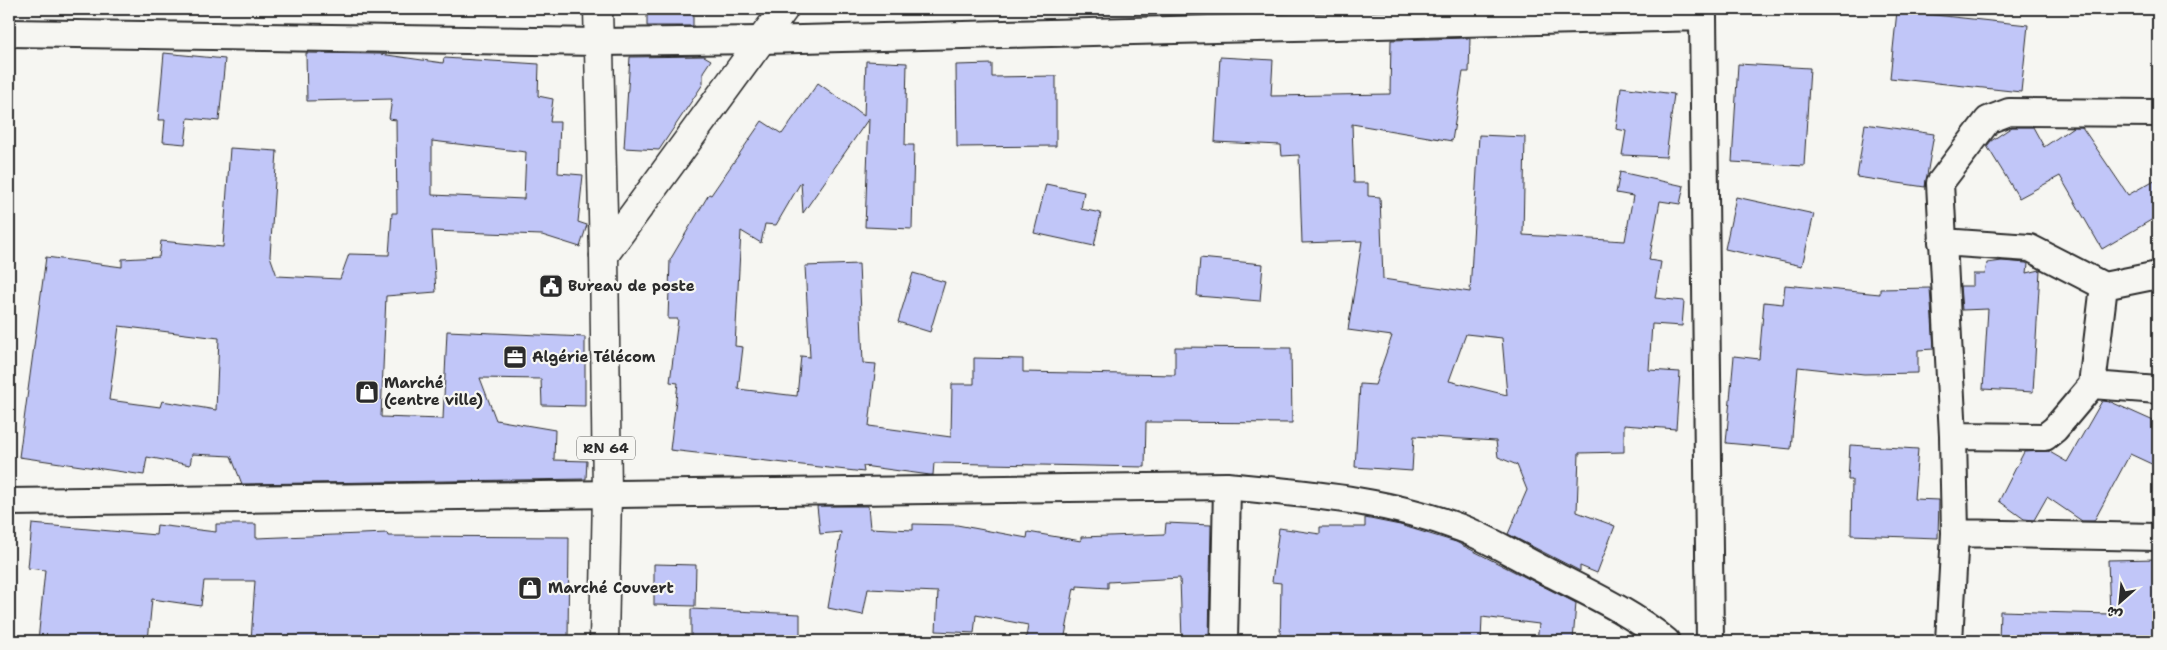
<svg xmlns="http://www.w3.org/2000/svg" width="2167" height="650" font-family="'Shantell Sans','Playpen Sans Arabic',sans-serif">
	<style>
		.building { fill: #c1c6f8; stroke: #2b2b2b; fill-rule: evenodd }
		.lines { fill: none; stroke-linecap: round; stroke-linejoin: round }
		.street-casing { stroke: #2b2b2b; stroke-width: 30 }
		.secondary-casing { stroke: #2b2b2b; stroke-width: 31 }
		.primary-casing { stroke: #2b2b2b; stroke-width: 31 }
		.street { stroke: #f6f6f2; stroke-width: 26 }
		.secondary { stroke: #f6f6f2; stroke-width: 28 }
		.primary { stroke: #f6f6f2; stroke-width: 28 }
		.labels { text-anchor: middle; stroke-width: 4.5; stroke-linejoin: round; paint-order: stroke }
		.shield { fill: #f6f6f2; stroke: #686867; stroke-width: 1 }
		.shield-label { font-size: 14px; font-weight: bold; fill: #2b2b2b }
		.poi-label { font-size: 15px; font-weight: bold; fill: #2b2b2b; stroke: #f6f6f2; text-anchor: start }
	</style>
	<rect width="100%" height="100%" fill="#f6f6f2"/>
	<filter id="ink" filterUnits="userSpaceOnUse"><feTurbulence type="fractalNoise" baseFrequency=".02" numOctaves="2"/><feDisplacementMap in="SourceGraphic" scale="10" xChannelSelector="R" yChannelSelector="G"/><feConvolveMatrix kernelMatrix="1 2 1 2 8 2 1 2 1" color-interpolation-filters="sRGB"/></filter>
	<g filter="url(#ink)">
		<path class="building" d="M 647,9 L 693,9 L 693,26 L 647,26 Z
			M 1897,11 L 2028,25 L 2021,92 L 1890,78 Z
			M 1470,38 L 1469,72 L 1463,72 L 1452,141 L 1352,124 L 1354,183 L 1368,183 L 1368,196 L 1380,197 L 1383,279 L 1470,292 L 1479,135 L 1525,137 L 1523,235 L 1625,241 L 1633,196 L 1616,193 L 1620,172 L 1684,186 L 1680,204 L 1660,201 L 1649,260 L 1661,262 L 1655,298 L 1684,301 L 1682,326 L 1652,324 L 1649,370 L 1680,372 L 1676,429 L 1624,425 L 1624,452 L 1579,453 L 1577,512 L 1615,526 L 1597,573 L 1580,566 L 1580,571 L 1508,534 L 1527,490 L 1517,465 L 1498,457 L 1496,441 L 1414,436 L 1412,471 L 1355,467 L 1360,384 L 1375,385 L 1392,336 L 1348,330 L 1362,241 L 1302,243 L 1299,155 L 1282,156 L 1281,145 L 1215,142 L 1220,57 L 1273,60 L 1271,96 L 1390,94 L 1391,40 ZM 1466,334 L 1502,338 L 1507,395 L 1449,381 Z
			M 164,53 L 225,59 L 219,121 L 188,118 L 185,144 L 163,142 L 165,120 L 158,120 Z
			M 306,53 L 380,54 L 443,63 L 444,58 L 539,64 L 538,96 L 553,99 L 550,122 L 560,122 L 558,173 L 583,175 L 578,222 L 587,225 L 580,247 L 542,235 L 432,231 L 436,292 L 386,296 L 381,417 L 443,419 L 447,331 L 585,337 L 585,406 L 542,405 L 541,379 L 480,378 L 496,420 L 555,430 L 554,460 L 587,461 L 586,479 L 242,484 L 231,456 L 192,454 L 190,465 L 147,457 L 144,475 L 19,457 L 46,257 L 122,267 L 122,259 L 159,257 L 161,241 L 223,247 L 230,148 L 277,151 L 270,256 L 277,276 L 340,279 L 349,254 L 389,255 L 392,213 L 397,213 L 396,120 L 389,119 L 392,99 L 307,101 ZM 432,141 L 526,152 L 524,199 L 432,195 ZM 119,326 L 219,338 L 216,410 L 162,401 L 160,407 L 109,400 Z
			M 704,56 L 711,60 L 703,72 L 703,84 L 659,150 L 624,148 L 630,57 Z
			M 866,61 L 907,63 L 905,145 L 914,145 L 912,229 L 865,227 L 869,118 L 803,213 L 801,182 L 776,225 L 765,224 L 761,243 L 741,231 L 735,346 L 743,347 L 738,389 L 797,396 L 801,356 L 810,357 L 805,266 L 859,264 L 863,363 L 876,364 L 869,426 L 951,437 L 952,384 L 974,384 L 974,358 L 1023,359 L 1023,372 L 1175,375 L 1175,347 L 1291,348 L 1292,423 L 1146,422 L 1145,467 L 934,463 L 933,475 L 930,475 L 863,466 L 864,472 L 670,450 L 678,383 L 670,382 L 678,319 L 668,319 L 670,260 L 709,194 L 711,195 L 762,121 L 782,134 L 818,83 L 864,116 Z
			M 992,64 L 992,77 L 1056,76 L 1056,146 L 957,147 L 956,65 Z
			M 1738,64 L 1810,68 L 1804,166 L 1732,162 Z
			M 1621,87 L 1674,94 L 1666,157 L 1622,155 L 1626,131 L 1616,129 Z
			M 1865,124 L 1934,134 L 1925,187 L 1857,177 Z
			M 2012,127 L 2033,127 L 2044,147 L 2073,127 L 2082,127 L 2128,195 L 2158,178 L 2158,216 L 2102,249 L 2060,176 L 2019,198 L 1987,146 L 1991,141 Z
			M 1046,184 L 1084,192 L 1081,209 L 1101,213 L 1094,246 L 1034,233 Z
			M 1736,197 L 1814,214 L 1802,266 L 1725,249 Z
			M 1200,258 L 1263,264 L 1260,301 L 1197,296 Z
			M 2002,261 L 2026,263 L 2028,264 L 2027,273 L 2040,270 L 2033,392 L 1983,389 L 1988,309 L 1962,310 L 1960,286 L 1973,286 L 1973,274 L 1985,274 L 1987,263 Z
			M 913,273 L 945,282 L 930,332 L 898,322 Z
			M 1785,285 L 1880,294 L 1880,289 L 1930,288 L 1934,349 L 1918,350 L 1918,373 L 1864,374 L 1798,367 L 1791,449 L 1726,443 L 1734,356 L 1759,359 L 1764,302 L 1783,304 Z
			M 2102,401 L 2111,402 L 2158,423 L 2158,467 L 2130,454 L 2094,521 L 2082,521 L 2047,497 L 2034,520 L 2024,519 L 1999,501 L 2024,452 L 2048,451 L 2067,462 Z
			M 1850,445 L 1918,449 L 1914,499 L 1939,500 L 1938,538 L 1851,535 L 1852,480 L 1848,480 Z
			M 817,506 L 868,506 L 870,528 L 913,530 L 913,524 L 957,525 L 1027,538 L 1028,532 L 1081,541 L 1081,537 L 1165,534 L 1166,523 L 1211,525 L 1209,641 L 1182,641 L 1180,578 L 1108,582 L 1108,588 L 1077,586 L 1077,589 L 1074,588 L 1064,641 L 1042,641 L 1026,638 L 1028,625 L 976,615 L 974,633 L 936,631 L 938,592 L 868,589 L 863,615 L 828,608 L 841,532 L 820,534 Z
			M 1365,518 L 1400,525 L 1456,542 L 1576,603 L 1573,641 L 1537,641 L 1539,624 L 1482,617 L 1481,641 L 1280,641 L 1281,583 L 1272,582 L 1279,528 L 1320,534 L 1320,527 L 1365,527 Z
			M 32,524 L 156,535 L 157,525 L 216,532 L 216,524 L 256,524 L 256,538 L 387,533 L 388,536 L 569,537 L 568,641 L 466,638 L 466,641 L 251,641 L 255,581 L 204,581 L 201,606 L 152,599 L 148,641 L 38,641 L 45,570 L 28,568 Z
			M 2158,559 L 2158,641 L 1999,641 L 2000,611 L 2110,614 L 2108,560 Z
			M 654,564 L 696,565 L 695,606 L 654,605 Z
			M 691,609 L 800,614 L 800,641 L 691,641 Z"/>
		<g class="lines">
			<g class="street-casing">
				<path id="street" d="M 9,33 L 598,42 L 761,40 L 1703,17 L 1710,641
					M 1942,242 L 2030,248 L 2104,286 L 2092,385 L 2158,390
					M 2104,286 L 2158,275
					M 1953,436 L 2045,437 L 2055,429 L 2092,385
					M 9,502 L 1227,486 C 1307,494 1384,499 1461,528 C 1490,539 1523,560 1552,574 C 1591,594 1632,613 1666,641
					M 1955,533 L 1953,436 L 1940,183 L 1988,120 L 2009,112 L 2158,113
					M 1224,641 L 1227,486
					M 1949,641 L 1955,533 L 2158,537"/>
			</g>
			<g class="secondary-casing">
				<path id="secondary" d="M 598,9 L 604,255"/>
			</g>
			<g class="primary-casing">
				<path id="primary" d="M 604,641 L 607,494 L 604,255 L 784,9"/>
			</g>
			<use href="#street" class="street"/>
			<use href="#secondary" class="secondary"/>
			<use href="#primary" class="primary"/>
		</g>
	</g>
	<defs>
		<g id="civic-square" transform="scale(1.25)"><rect x="-9" y="-9" width="18" height="18" rx="4" fill="#2b2b2b" stroke="#f6f6f2"/><path d="M-.6-6.5H3V-4.5H.6V-3L4-1V1h2V6H-6V1h2V-1L-.6-3ZM-1.2 2.5V6h2.4V2.5Z" fill="#fff"/></g>
		<g id="office-square" transform="scale(1.25)"><rect x="-9" y="-9" width="18" height="18" rx="4" fill="#2b2b2b" stroke="#f6f6f2"/><path d="M-6-3h4V-5.5h4V-3h4V5H-6ZM-1-4.5V-3h2v-1.5ZM-6 0V1H6V0Z" fill="#fff"/></g>
		<g id="shop-square" transform="scale(1.25)"><rect x="-9" y="-9" width="18" height="18" rx="4" fill="#2b2b2b" stroke="#f6f6f2"/><path d="M-5-2.5h2.3a2.7 3.5 0 0 1 5.4 0H5L5.5 6h-11ZM-1.5-2.5h3a1.5 2.3 0 0 0-3 0Z" fill="#fff"/></g>
	</defs>
	<g fill-rule="evenodd">
		<use href="#civic-square" x="551" y="286"/>
		<use href="#office-square" x="515" y="357"/>
		<use href="#shop-square" x="367" y="392"/>
		<use href="#shop-square" x="530" y="588"/>
	</g>
	<g class="labels">
		<rect class="shield" x="577" y="436.5" width="58" height="23" rx="4"/>
		<g class="shield-label">
			<text x="606" y="453">RN 64</text>
		</g>
		<g class="poi-label">
			<text x="568" y="291">Bureau de poste</text>
			<text x="532" y="362">Algérie Télécom</text>
			<text x="384" y="388">Marché<tspan x="384" dy="17">(centre ville)</tspan></text>
			<text x="548" y="593">Marché Couvert</text>
		</g>
	</g>
	<rect width="2167" height="650" fill="none" stroke="#f6f6f2" stroke-width="30"/>
	<rect x="15" y="15" width="2137" height="620" fill="none" stroke="#2b2b2b" stroke-width="2" filter="url(#ink)"/>
	<g transform="translate(2120 602) rotate(207)" stroke="#f6f6f2" stroke-width="4" paint-order="stroke">
	<path d="M0-4L9 19L0 12L-9 19Z" fill="#2b2b2b"/>
	<text y="-8" font-size="14" font-weight="bold" text-anchor="middle" fill="#2b2b2b">ش</text>
	</g>
</svg>
